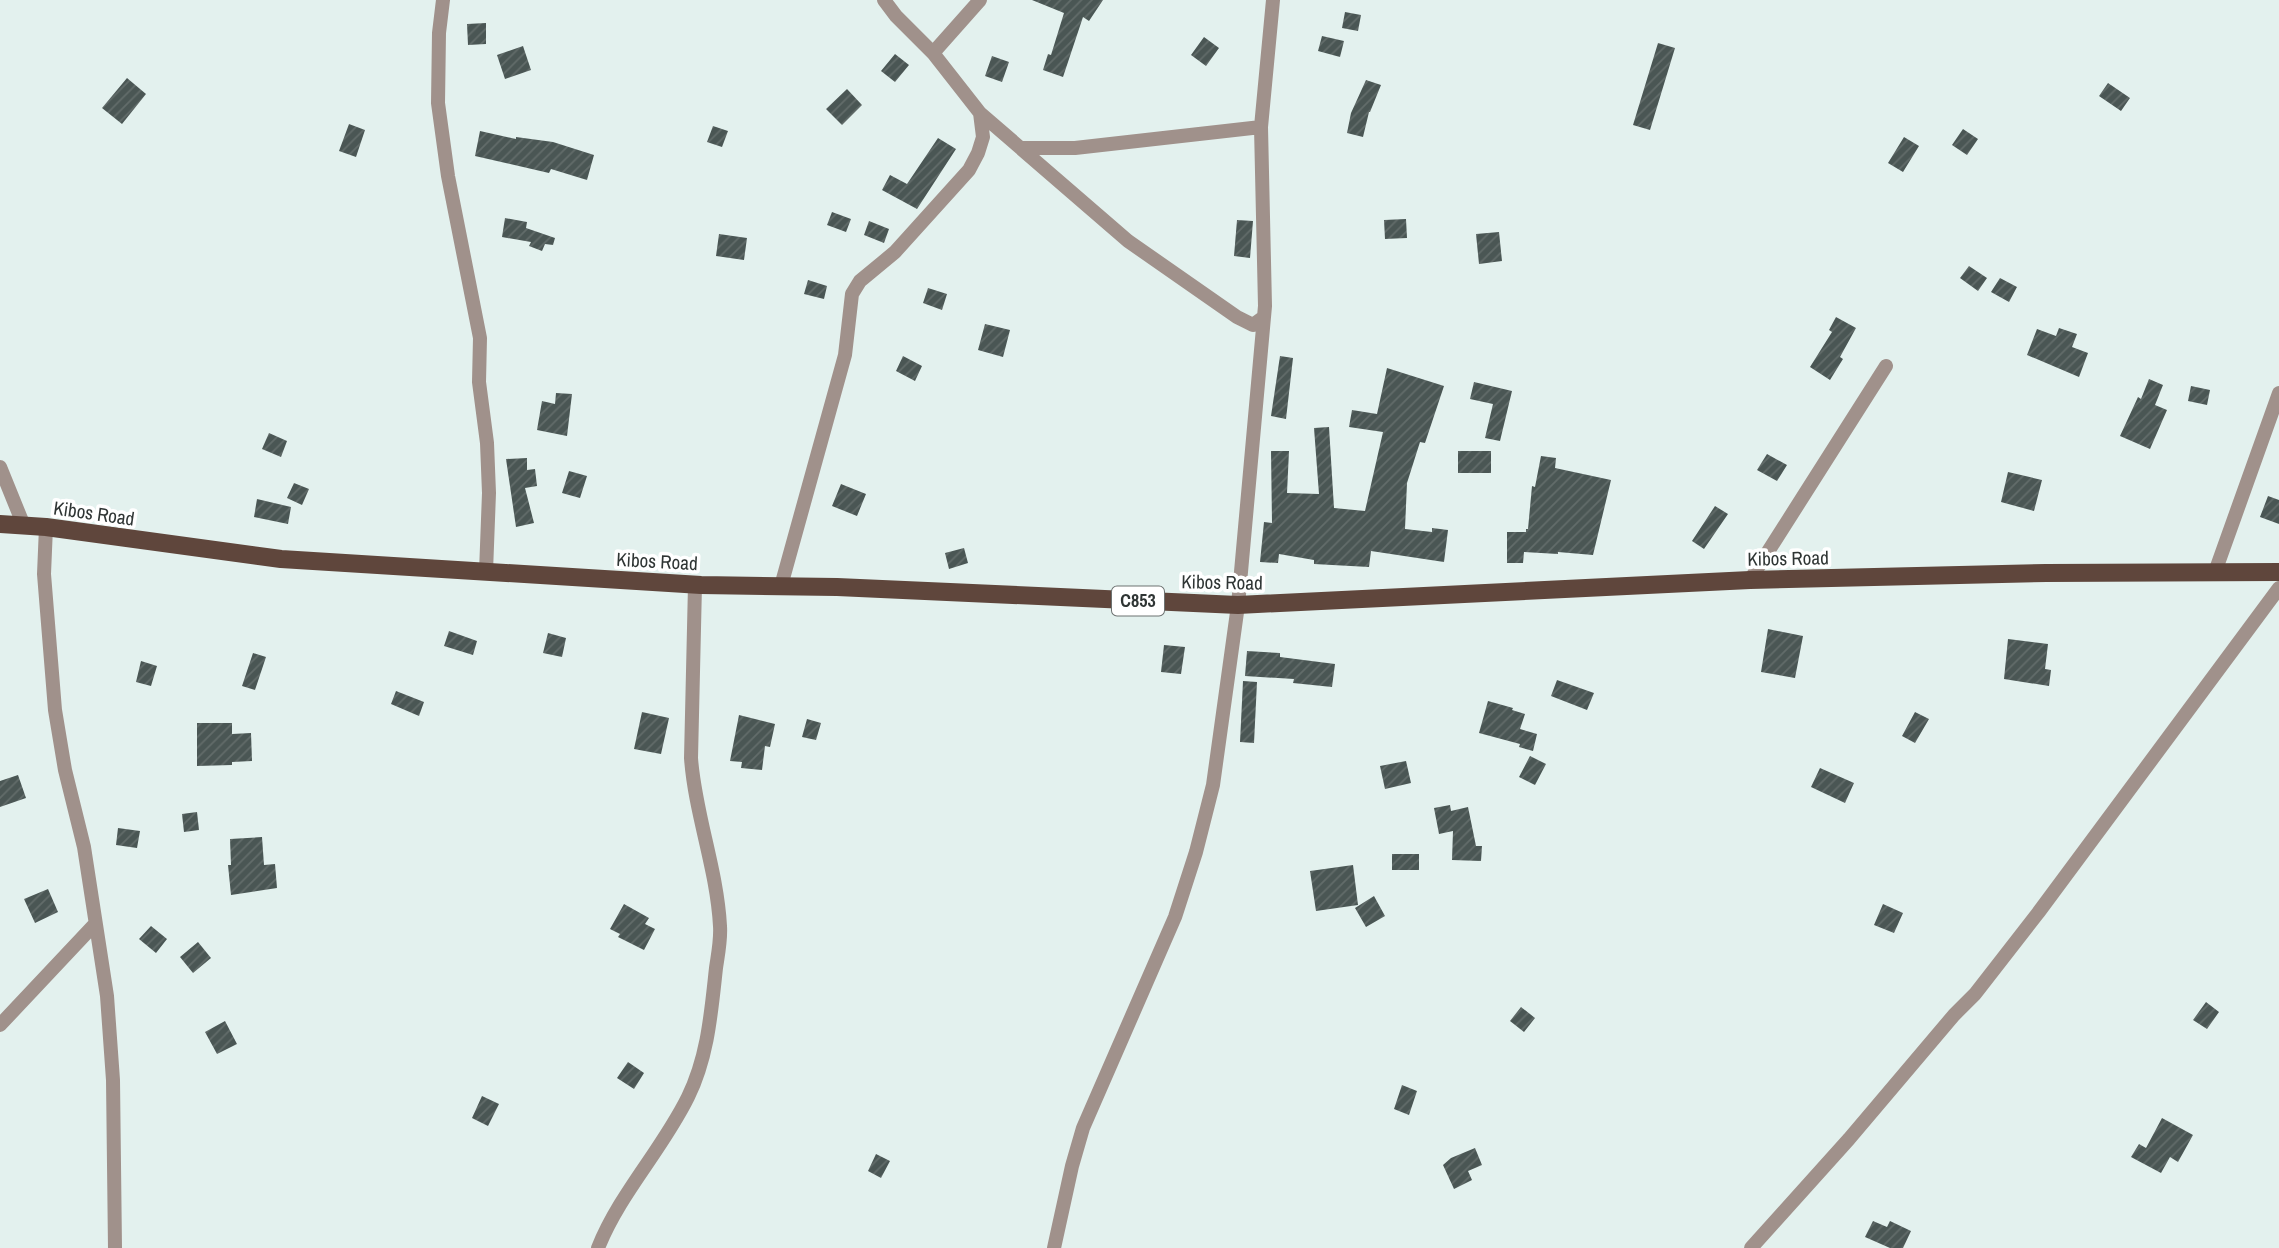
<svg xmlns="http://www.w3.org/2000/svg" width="2279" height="1248" font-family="'Archivo Narrow',sans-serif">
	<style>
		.building { fill: url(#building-hatch) }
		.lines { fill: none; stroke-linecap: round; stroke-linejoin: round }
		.street { stroke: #a0918b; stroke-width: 14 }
		.primary { stroke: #5f463c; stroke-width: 18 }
		.labels { text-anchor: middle; stroke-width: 7; stroke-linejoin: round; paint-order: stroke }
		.shield { fill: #fff; stroke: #6d7271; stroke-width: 2 }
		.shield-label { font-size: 18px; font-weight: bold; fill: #2f3534 }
		.street-label { font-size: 19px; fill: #2f3534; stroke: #fff }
	</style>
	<defs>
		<pattern id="building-hatch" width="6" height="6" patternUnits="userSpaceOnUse" patternTransform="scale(1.75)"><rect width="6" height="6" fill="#4a5654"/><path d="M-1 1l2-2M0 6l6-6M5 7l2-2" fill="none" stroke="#626c6a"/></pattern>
	</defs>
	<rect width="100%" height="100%" fill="#e3f1ee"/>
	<path class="building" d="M 1032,0 L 1103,0 L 1089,21 L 1083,17 L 1063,77 L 1043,70 L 1048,54 L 1051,55 L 1064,13 Z
		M 1345,12 L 1361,15 L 1358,31 L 1342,28 Z
		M 486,23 L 486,44 L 468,45 L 467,24 Z
		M 1322,36 L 1344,41 L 1340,57 L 1318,51 Z
		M 1204,37 L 1219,48 L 1206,66 L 1191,55 Z
		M 1658,43 L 1675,48 L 1650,130 L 1633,125 Z
		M 523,46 L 531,70 L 505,79 L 497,55 Z
		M 895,54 L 909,65 L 895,82 L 881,71 Z
		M 992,56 L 1009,62 L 1002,82 L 985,76 Z
		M 127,78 L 146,94 L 122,124 L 102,108 Z
		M 1366,80 L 1381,85 L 1370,112 L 1369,112 L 1363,137 L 1347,133 L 1351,113 Z
		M 2108,83 L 2130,98 L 2121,111 L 2099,96 Z
		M 847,89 L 862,105 L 842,125 L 826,109 Z
		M 349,124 L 365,130 L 356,157 L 339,151 Z
		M 713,126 L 728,131 L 722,147 L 707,142 Z
		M 1963,129 L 1978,139 L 1967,155 L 1952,145 Z
		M 480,131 L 516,139 L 516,137 L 553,142 L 594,155 L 587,180 L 551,169 L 549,173 L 475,156 Z
		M 1904,137 L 1919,146 L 1903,172 L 1888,163 Z
		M 938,138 L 956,149 L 917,209 L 882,190 L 890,175 L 907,184 Z
		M 832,212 L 851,219 L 846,232 L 827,225 Z
		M 505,218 L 527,222 L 526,228 L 555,238 L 553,245 L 545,244 L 542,251 L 529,246 L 531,242 L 502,237 Z
		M 1406,219 L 1407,238 L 1385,239 L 1384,220 Z
		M 1237,220 L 1253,221 L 1250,258 L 1234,256 Z
		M 869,221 L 889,229 L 884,243 L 864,235 Z
		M 1499,232 L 1502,261 L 1479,264 L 1476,234 Z
		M 719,234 L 747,238 L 744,260 L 716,256 Z
		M 1969,266 L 1987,278 L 1978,291 L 1960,278 Z
		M 2000,278 L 2017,287 L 2009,302 L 1991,292 Z
		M 808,280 L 827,286 L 824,299 L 804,294 Z
		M 928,288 L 947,294 L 942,310 L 923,303 Z
		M 1836,317 L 1856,328 L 1840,357 L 1843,359 L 1830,380 L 1810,367 L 1832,332 L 1829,330 Z
		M 985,324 L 1010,330 L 1003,357 L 978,350 Z
		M 2059,328 L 2077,334 L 2072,347 L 2088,353 L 2079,377 L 2027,355 L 2037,329 L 2056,336 Z
		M 903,356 L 922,366 L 915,381 L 896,371 Z
		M 1280,356 L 1293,358 L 1286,419 L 1271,416 Z
		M 1387,368 L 1444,386 L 1425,443 L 1420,442 L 1407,483 L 1405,529 L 1432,532 L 1432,528 L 1448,530 L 1444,562 L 1371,551 L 1369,567 L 1314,564 L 1314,560 L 1279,554 L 1278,563 L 1260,562 L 1264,522 L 1272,523 L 1271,451 L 1289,451 L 1287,493 L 1319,494 L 1314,428 L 1329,427 L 1334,508 L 1365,511 L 1383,432 L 1349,427 L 1352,410 L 1377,414 Z
		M 2149,379 L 2163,385 L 2155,405 L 2167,410 L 2150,449 L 2120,436 L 2138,397 L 2141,399 Z
		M 1474,382 L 1512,391 L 1500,441 L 1485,438 L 1493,404 L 1470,399 Z
		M 2191,386 L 2210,390 L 2207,405 L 2188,401 Z
		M 556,393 L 572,394 L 567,436 L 537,430 L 542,401 L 555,404 Z
		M 269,433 L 287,441 L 281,457 L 262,449 Z
		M 1458,451 L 1491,451 L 1491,473 L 1458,473 Z
		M 1767,454 L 1787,465 L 1777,481 L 1757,470 Z
		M 1541,456 L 1556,458 L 1555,468 L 1611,480 L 1593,555 L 1558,552 L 1558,554 L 1524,552 L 1523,563 L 1507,563 L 1507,532 L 1526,532 L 1526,529 L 1528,529 L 1532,486 L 1535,487 Z
		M 527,458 L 527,470 L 535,469 L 537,486 L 525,488 L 534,523 L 516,527 L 506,459 Z
		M 569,471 L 587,476 L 580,498 L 562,493 Z
		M 2008,472 L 2042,480 L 2034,511 L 2001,502 Z
		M 294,483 L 309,489 L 302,505 L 287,498 Z
		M 841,484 L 866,494 L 857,516 L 832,506 Z
		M 2268,496 L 2279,500 L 2279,524 L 2260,517 Z
		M 257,499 L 291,507 L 288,524 L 254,517 Z
		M 1715,506 L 1728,514 L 1704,549 L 1692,541 Z
		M 964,548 L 968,563 L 949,569 L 945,553 Z
		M 1768,629 L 1803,636 L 1795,678 L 1761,672 Z
		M 449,631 L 477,641 L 473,655 L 444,646 Z
		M 548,633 L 566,638 L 562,657 L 543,653 Z
		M 2008,639 L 2048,644 L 2045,669 L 2051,670 L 2049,686 L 2004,679 Z
		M 1164,645 L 1185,647 L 1181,674 L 1161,672 Z
		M 1247,651 L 1280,653 L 1280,657 L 1335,664 L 1332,687 L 1293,683 L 1294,679 L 1245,676 Z
		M 253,653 L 266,657 L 255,690 L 242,686 Z
		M 141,661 L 157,666 L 151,686 L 136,682 Z
		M 1557,680 L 1594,693 L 1587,710 L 1551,696 Z
		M 1243,681 L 1257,682 L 1254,743 L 1240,742 Z
		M 396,691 L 424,702 L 419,716 L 391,704 Z
		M 1488,701 L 1513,708 L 1512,710 L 1525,714 L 1520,729 L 1537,734 L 1533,751 L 1519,747 L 1520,744 L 1479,733 Z
		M 642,712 L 669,718 L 661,754 L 634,749 Z
		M 1915,712 L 1929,719 L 1915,743 L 1902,736 Z
		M 739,715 L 775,724 L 770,747 L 765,746 L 762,770 L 741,768 L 742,762 L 730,761 Z
		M 807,719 L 821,723 L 816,740 L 802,737 Z
		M 197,723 L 232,723 L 232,734 L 251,733 L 252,761 L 232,762 L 232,765 L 197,766 Z
		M 1530,756 L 1546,764 L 1535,785 L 1519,777 Z
		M 1406,761 L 1411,783 L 1385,789 L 1380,766 Z
		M 1820,768 L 1854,783 L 1845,803 L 1811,787 Z
		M 18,775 L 26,798 L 0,807 L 0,781 Z
		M 1450,805 L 1451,811 L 1468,807 L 1476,846 L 1482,846 L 1481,861 L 1452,860 L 1453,831 L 1439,834 L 1434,808 Z
		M 197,812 L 199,830 L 184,832 L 182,814 Z
		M 118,828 L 140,831 L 137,848 L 116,845 Z
		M 262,837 L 264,865 L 275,864 L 277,888 L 231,895 L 228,865 L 231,865 L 230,839 Z
		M 1392,854 L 1419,854 L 1419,870 L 1392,870 Z
		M 1353,865 L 1358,905 L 1316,911 L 1310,871 Z
		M 48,889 L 58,912 L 35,923 L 24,899 Z
		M 1374,896 L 1385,916 L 1366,927 L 1355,908 Z
		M 624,904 L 649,918 L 645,924 L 655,929 L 644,950 L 618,937 L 620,934 L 610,929 Z
		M 1883,904 L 1903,913 L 1894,933 L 1874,925 Z
		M 151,926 L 167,939 L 156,953 L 139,939 Z
		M 198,942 L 211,958 L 193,973 L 180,957 Z
		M 2206,1002 L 2219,1012 L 2207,1029 L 2193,1020 Z
		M 1521,1007 L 1535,1018 L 1524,1032 L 1510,1021 Z
		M 225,1021 L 237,1044 L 217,1054 L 205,1032 Z
		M 628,1062 L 644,1073 L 634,1089 L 617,1078 Z
		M 1402,1085 L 1417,1091 L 1409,1115 L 1394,1109 Z
		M 482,1096 L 499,1104 L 488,1126 L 472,1118 Z
		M 2162,1118 L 2193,1135 L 2178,1162 L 2170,1157 L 2161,1173 L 2131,1157 L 2139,1144 L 2146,1148 Z
		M 1475,1148 L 1482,1165 L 1468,1171 L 1472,1180 L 1454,1189 L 1443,1165 L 1451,1158 Z
		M 876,1154 L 890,1161 L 881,1178 L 868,1171 Z
		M 1873,1221 L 1887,1227 L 1890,1221 L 1911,1231 L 1903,1248 L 1890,1248 L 1865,1237 Z"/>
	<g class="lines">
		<path class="street" d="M 443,0 L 439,33 L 438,103 L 448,176 L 480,338 L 479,382 L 487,443 L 489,493 L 486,572
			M 884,0 L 896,16 L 933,53 L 980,113 L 1128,241 L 1237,317 L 1253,325 L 1264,317 L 1265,306 L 1261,127 L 1273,0
			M 933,53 L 980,0
			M 1021,148 L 1075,148 L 1261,127
			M 0,467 L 24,526
			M 46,527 L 44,574 L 55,710 L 65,770 L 84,847 L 107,996 L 113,1080 L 115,1248
			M 2215,572 L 2279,393
			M 1750,580 L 1886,366
			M 781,586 L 845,355 L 852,294 L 860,281 L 895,252 L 969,170 L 978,153 L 983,137 L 980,113
			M 0,1025 L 95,924
			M 598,1248 C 620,1193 662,1150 688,1097 C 708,1056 711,1013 716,968 C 718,954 721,940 720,926 C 717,869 695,814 691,758 L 695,585
			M 1054,1248 L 1072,1166 L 1083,1128 L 1175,917 L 1196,852 L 1213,785 L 1238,605 L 1264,317
			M 1751,1248 L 1849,1139 L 1954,1015 L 1975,994 L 2038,913 L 2279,588"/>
		<path class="primary" d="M 0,524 L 46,527 L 281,559 L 701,585 L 837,587 L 1238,605 L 1750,580 L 2046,573 L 2279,572"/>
	</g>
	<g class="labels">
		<rect class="shield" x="1112" y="586.5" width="52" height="29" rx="5"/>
		<g class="shield-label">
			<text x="1138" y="607">C853</text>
		</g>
		<g class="street-label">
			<text transform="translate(94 513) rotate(8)" y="7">Kibos Road</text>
			<text transform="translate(1788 558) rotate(-1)" y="7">Kibos Road</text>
			<text transform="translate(657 561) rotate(3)" y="7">Kibos Road</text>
			<text transform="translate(1222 582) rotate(1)" y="7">Kibos Road</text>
		</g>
	</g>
</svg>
